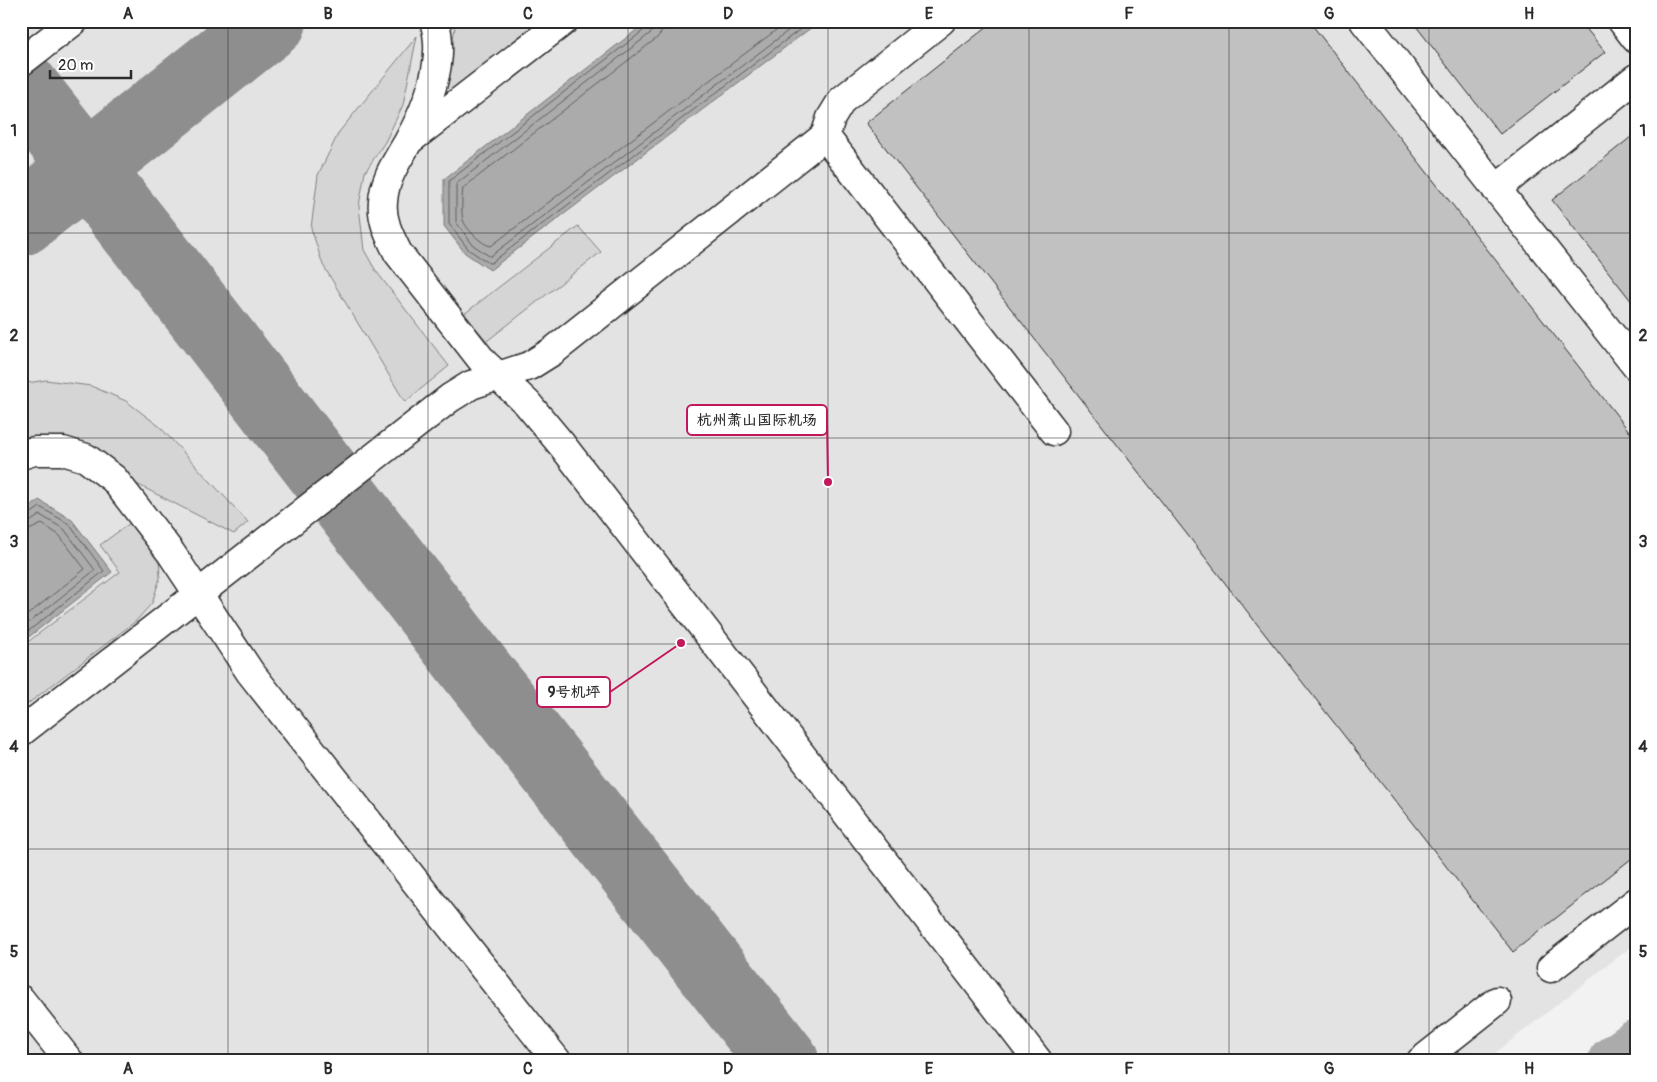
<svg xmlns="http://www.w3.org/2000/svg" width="1657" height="1082" font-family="Pangolin,'LXGW WenKai TC',sans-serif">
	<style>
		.built { fill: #e3e3e3 }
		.green { fill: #d5d5d5; stroke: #808080 }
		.water { fill: #ababab; stroke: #787878 }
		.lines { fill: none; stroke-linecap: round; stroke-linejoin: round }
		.shore { stroke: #5e5e5e; stroke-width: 1 }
		.river { stroke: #ababab; stroke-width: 49 }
		.taxiway { stroke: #8e8e8e; stroke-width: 72 }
		.building { fill: #c1c1c1; stroke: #2b2b2b }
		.minor-casing { stroke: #2b2b2b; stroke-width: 31 }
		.minor { stroke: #fff; stroke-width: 28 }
		.grid { fill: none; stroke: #2b2b2b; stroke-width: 1; stroke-opacity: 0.55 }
		.leader { fill: none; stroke: #c2185b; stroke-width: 2 }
		.callout-dot { fill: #c2185b; stroke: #fff; stroke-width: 2 }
		.callout { fill: #fff; stroke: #c2185b; stroke-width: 2 }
		.callout-label { font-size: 15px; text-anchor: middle; font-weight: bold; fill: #2b2b2b }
		.neatline { fill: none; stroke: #2b2b2b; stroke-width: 2 }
		.grid-label { font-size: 16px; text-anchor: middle; font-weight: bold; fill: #2b2b2b }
	</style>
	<rect width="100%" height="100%" fill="#f2f2f2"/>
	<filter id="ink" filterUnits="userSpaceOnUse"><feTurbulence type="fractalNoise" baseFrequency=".02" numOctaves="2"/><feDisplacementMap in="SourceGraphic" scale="10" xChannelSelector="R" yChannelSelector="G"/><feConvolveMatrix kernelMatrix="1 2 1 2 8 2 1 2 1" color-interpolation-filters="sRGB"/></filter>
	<g filter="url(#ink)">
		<path class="built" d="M 21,21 L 1636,21 L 1636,943 L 1485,1061 L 21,1061 Z"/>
		<path class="green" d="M 451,21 L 539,21 L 534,31 L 438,109 L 455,29 Z
			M 417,36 L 403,105 L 385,142 L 365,172 L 359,206 L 364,250 L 376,271 L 449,366 L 405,402 L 323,265 L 311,228 L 318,175 L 339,132 Z
			M 578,226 L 601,252 L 487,341 L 464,314 Z
			M 46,380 L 91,386 L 126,401 L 159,426 L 248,522 L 234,534 L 129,480 L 21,443 L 21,384 Z
			M 134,520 L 159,554 L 160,578 L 152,603 L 136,621 L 21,709 L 21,647 L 120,572 L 100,545 Z"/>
		<path class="water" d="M 648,21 L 820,21 L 490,270 L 465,253 L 444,226 L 444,179 Z
			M 39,500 L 72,520 L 112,572 L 21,643 L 21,514 Z"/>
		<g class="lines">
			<path class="shore" d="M 650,21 L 648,27 L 449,181 L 449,224 L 469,250 L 489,263 L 491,263 L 811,21
				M 656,21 L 656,27 L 652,32 L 456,184 L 456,222 L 473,245 L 489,256 L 491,256 L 801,21
				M 664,21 L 663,30 L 657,38 L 463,188 C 462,194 461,214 463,220 C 466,229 482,245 491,246 L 788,21
				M 21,518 L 26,517 L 40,507 L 69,524 L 104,571 L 21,637
				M 21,524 L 28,523 L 40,515 L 64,529 L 95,570 L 21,629
				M 21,532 L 29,530 L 42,524 L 59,535 L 85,569 L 21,620"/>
			<path class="river" d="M 1612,1061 L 1636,1044"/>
			<path class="taxiway" d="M 21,85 L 167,270 L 479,674 L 783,1061
				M 21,220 L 271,21"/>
		</g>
		<path class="building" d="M 994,21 L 1309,21 L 1636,440 L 1636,855 L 1513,952 L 866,123 Z
			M 1412,21 L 1580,21 L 1605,52 L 1500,134 Z
			M 1636,133 L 1636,307 L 1552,200 Z"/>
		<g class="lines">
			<g class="minor-casing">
				<path id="minor" d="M 434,21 C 447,59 427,108 408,142 C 397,161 384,179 383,202 C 381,220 390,237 398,253 L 484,363 L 527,403 L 562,445 L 1038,1061
					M 1364,21 L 1636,366
					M 1622,21 L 1636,39
					M 21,62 L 74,21
					M 825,136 L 1054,431
					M 411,139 L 564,21
					M 1496,189 L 1636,78
					M 21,455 L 34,451 L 63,451 L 86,458 L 114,479 L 171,553 L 250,672 L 557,1061
					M 21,732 L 450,398 L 471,385 L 529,366 L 553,351 L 825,136 L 831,118 L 842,100 L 941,21
					M 1551,968 L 1636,902
					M 21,1000 L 69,1061
					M 1421,1061 L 1497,1001"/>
			</g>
			<use href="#minor" class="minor"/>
		</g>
	</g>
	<path class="grid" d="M 228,21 L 228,1061M 428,21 L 428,1061M 628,21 L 628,1061M 828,21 L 828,1061M 1029,21 L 1029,1061M 1229,21 L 1229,1061M 1429,21 L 1429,1061M 21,233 L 1636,233M 21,438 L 1636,438M 21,644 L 1636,644M 21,849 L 1636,849"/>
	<path class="leader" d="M828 482L827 420M681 643L610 692"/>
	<g class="callout-dot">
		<circle cx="828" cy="482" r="5"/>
		<circle cx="681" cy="643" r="5"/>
	</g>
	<g class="callout">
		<rect x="687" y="405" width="140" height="30" rx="5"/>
		<rect x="537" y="677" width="73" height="30" rx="5"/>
	</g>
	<g class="callout-label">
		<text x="757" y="425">杭州萧山国际机场</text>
		<text x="574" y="697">9号机坪</text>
	</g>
	<rect width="1657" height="1082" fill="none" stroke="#fff" stroke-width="55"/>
	<path d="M50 70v8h81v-8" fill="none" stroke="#2b2b2b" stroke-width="2.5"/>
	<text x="58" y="70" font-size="15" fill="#2b2b2b" stroke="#ffffff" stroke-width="4" paint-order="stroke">20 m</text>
	<rect x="28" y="28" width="1602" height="1026" class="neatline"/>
	<g class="grid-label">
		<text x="128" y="19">A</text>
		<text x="328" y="19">B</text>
		<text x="528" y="19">C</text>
		<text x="728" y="19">D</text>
		<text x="929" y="19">E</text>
		<text x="1129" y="19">F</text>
		<text x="1329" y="19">G</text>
		<text x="1529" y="19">H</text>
		<text x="14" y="136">1</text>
		<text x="1643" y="136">1</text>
		<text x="14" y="341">2</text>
		<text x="1643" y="341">2</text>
		<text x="14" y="547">3</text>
		<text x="1643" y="547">3</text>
		<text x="14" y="752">4</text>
		<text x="1643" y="752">4</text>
		<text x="14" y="957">5</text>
		<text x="1643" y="957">5</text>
		<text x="128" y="1074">A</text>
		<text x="328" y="1074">B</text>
		<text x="528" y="1074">C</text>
		<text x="728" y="1074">D</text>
		<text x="929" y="1074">E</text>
		<text x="1129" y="1074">F</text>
		<text x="1329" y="1074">G</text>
		<text x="1529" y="1074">H</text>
	</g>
</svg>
